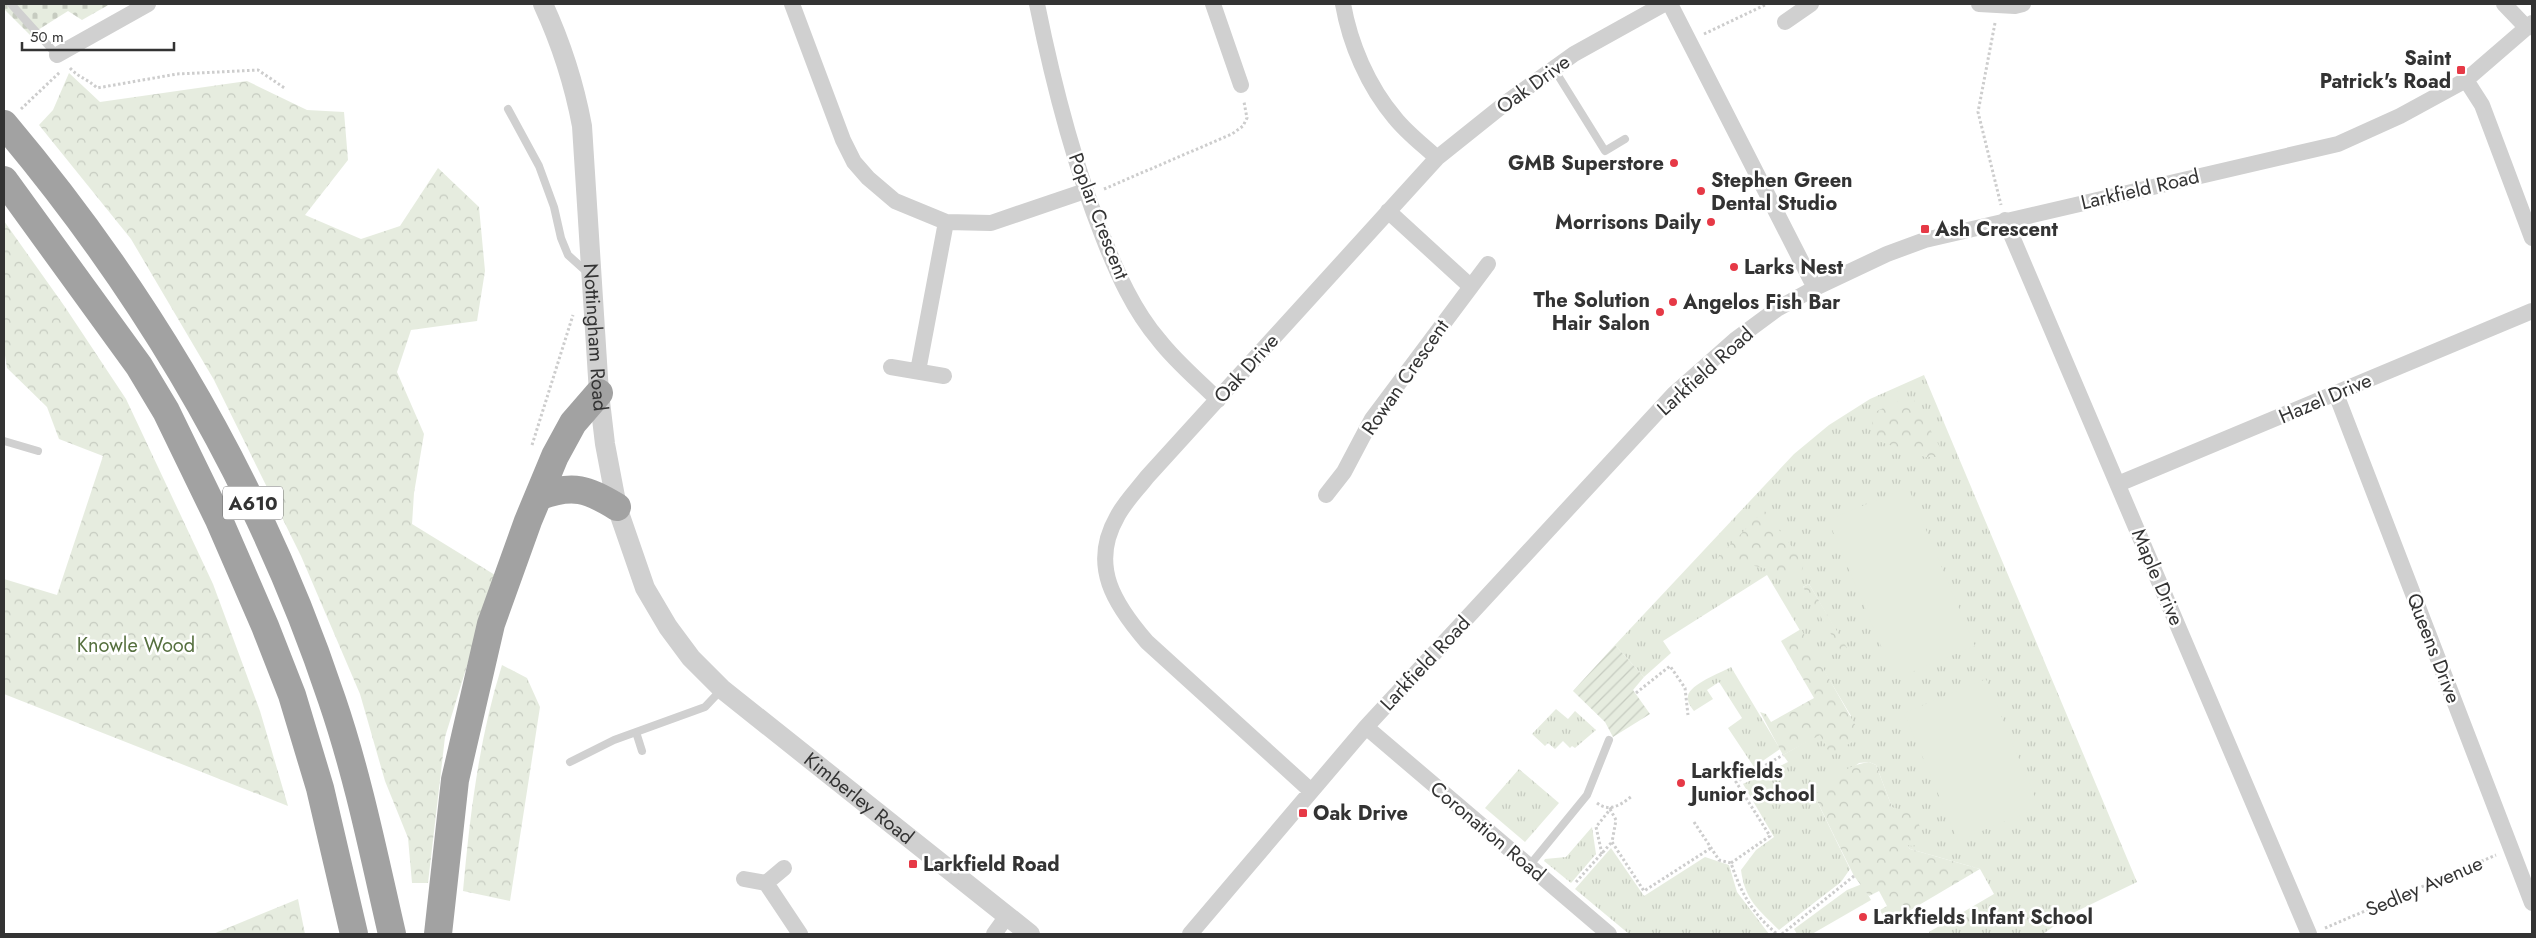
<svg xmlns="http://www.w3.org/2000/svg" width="2536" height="938" font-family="Jost,sans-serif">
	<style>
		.grass { fill: url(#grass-tufts); fill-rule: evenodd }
		.forest { fill: url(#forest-crowns) }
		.cemetery { fill: url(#cemetery-stones) }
		.garden { fill: url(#garden-furrows) }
		.pitch { fill: #e6ecdf }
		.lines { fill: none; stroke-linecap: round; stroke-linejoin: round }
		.path { stroke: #cdcdcd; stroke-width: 3; stroke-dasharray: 2.5 2.5; stroke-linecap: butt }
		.service { stroke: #d0d0d0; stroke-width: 8 }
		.minor { stroke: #d0d0d0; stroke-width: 16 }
		.tertiary { stroke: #d0d0d0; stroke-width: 20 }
		.trunk { stroke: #a2a2a2; stroke-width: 28 }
		.poi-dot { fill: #e63946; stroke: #fff; stroke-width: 2 }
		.labels { text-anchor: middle; stroke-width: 5; stroke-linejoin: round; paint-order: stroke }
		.shield { fill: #fff; stroke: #707070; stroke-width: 1 }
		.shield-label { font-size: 19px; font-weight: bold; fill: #333 }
		.poi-label { font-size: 20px; font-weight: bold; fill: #333; stroke: #fff; text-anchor: start }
		.street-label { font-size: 20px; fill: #333; stroke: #fff }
		.park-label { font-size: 20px; fill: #56703f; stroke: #fff }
	</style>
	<defs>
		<pattern id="grass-tufts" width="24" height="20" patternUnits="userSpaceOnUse" patternTransform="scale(1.25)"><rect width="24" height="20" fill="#e6ecdf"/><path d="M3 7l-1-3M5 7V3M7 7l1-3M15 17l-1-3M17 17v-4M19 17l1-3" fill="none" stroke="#c6cbc0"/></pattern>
		<pattern id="forest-crowns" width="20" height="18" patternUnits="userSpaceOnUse" patternTransform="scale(1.25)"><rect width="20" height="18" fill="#e6ecdf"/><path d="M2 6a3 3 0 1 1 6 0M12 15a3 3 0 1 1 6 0" fill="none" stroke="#c6cbc0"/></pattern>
		<pattern id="cemetery-stones" width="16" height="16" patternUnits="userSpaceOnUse" patternTransform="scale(1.25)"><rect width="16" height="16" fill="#e6ecdf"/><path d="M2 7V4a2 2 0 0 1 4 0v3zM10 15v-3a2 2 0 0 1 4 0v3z" fill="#c6cbc0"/></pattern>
		<pattern id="garden-furrows" width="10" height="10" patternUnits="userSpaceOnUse" patternTransform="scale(1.25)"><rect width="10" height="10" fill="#e6ecdf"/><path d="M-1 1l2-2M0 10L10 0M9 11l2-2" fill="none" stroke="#c6cbc0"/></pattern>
	</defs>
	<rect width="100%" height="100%" fill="#fff"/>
	<path class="grass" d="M 1924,375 L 2137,882 L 2071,914 L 2043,934 L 1930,934 L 1929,932 L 1994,894 L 1980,869 L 1910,849 L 1906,844 L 1876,765 L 1869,762 L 1859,763 L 1815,797 L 1850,869 L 1841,882 L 1779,930 C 1758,909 1745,900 1741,870 L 1756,850 L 1774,837 L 1743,784 L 1788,762 L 1783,755 L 1851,716 L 1767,575 L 1663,641 L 1671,653 L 1644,677 L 1615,645 L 1794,454 L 1829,425 L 1870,399 ZM 1809,584 L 1846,648 L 1803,587 Z
		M 1731,667 L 1780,749 L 1754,767 L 1728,728 L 1742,718 L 1719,682 L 1707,690 L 1713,699 L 1694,711 C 1691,707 1687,702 1688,696 C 1690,684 1720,673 1731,667 Z
		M 1556,709 L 1568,719 L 1575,711 L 1596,730 L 1575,748 L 1572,746 L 1570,748 L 1563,741 L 1555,749 L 1548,743 L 1545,746 L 1532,734 Z
		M 1519,769 L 1559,803 L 1525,842 L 1485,808 Z
		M 1592,827 L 1596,854 L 1571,883 L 1544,861 L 1545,859 L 1566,857 Z
		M 1611,848 L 1644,896 L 1705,857 L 1729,865 L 1737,892 L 1769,934 L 1629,934 L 1575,889 Z
		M 1862,884 L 1871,900 L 1812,934 L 1797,934 L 1794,929 L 1847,890 Z"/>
	<path class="forest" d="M 69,73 L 100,102 L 247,81 L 307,110 L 344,112 L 348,160 L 305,215 L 361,239 L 400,226 L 438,168 L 479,207 L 485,271 L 477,321 L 411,330 L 397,372 L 424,434 L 414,493 L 412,524 L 495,575 L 445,737 L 428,883 L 412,883 L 408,838 L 385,781 L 360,694 L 301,556 L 214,380 L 131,239 L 39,125 L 53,110 Z
		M 4,221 L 65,307 L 126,399 L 213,584 L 260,711 L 288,806 L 4,694 L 4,579 L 57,595 L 103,456 L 59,439 L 47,407 L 7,368 L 4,349 Z
		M 1914,400 L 1942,451 L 1940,457 L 1925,457 L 1878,441 L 1872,425 L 1875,412 L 1896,402 Z
		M 1764,510 L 1804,563 L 1801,574 L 1793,575 L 1742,563 L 1730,563 L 1718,571 L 1710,566 Z
		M 1809,584 L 1847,648 L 1841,651 L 1803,587 Z
		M 1801,629 L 1862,737 L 1830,754 L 1820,735 L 1783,755 L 1760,712 L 1766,714 L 1771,722 L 1814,698 L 1781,641 Z
		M 502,665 L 527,678 L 540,707 L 510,901 L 463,891 C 470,814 479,739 502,665 Z
		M 1869,762 L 1876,765 L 1892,807 L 1917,815 L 1922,838 L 1919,844 L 1912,846 L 1907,845 L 1910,849 L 1980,869 L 1887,924 L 1880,910 L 1887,906 L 1879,891 L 1869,896 L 1854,876 L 1815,797 C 1823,780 1851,764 1869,762 Z
		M 298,899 L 305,934 L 213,934 Z"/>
	<path class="cemetery" d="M 4,4 L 110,4 L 82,20 L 68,11 L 30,35 L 4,9 Z"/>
	<path class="garden" d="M 1615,645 L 1644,677 L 1633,690 L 1650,714 L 1613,737 L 1605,722 L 1573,691 Z"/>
	<path class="pitch" d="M 1908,487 L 1975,646 L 1895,679 L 1828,520 Z
		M 1986,679 L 2039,807 L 1958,841 L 1904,713 Z"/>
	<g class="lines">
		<path class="path" d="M 1995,23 L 1978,112 L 2001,205
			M 1704,34 L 1767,4
			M 70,68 C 79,78 88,79 97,88 L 177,74 L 258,70 L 286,89
			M 21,109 L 60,72
			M 1104,189 L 1232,134 L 1243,126 L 1247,118 L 1244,102
			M 532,445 L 573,315
			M 1636,693 L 1670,666 L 1685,688 L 1688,715
			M 1597,803 C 1610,813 1622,804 1632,796
			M 1610,809 L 1616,820 L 1612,842 L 1644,891 L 1711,848
			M 1694,822 L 1719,860 L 1731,863 C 1741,893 1752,913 1777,934
			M 1602,854 L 1596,827 L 1612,807
			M 1731,863 L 1770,836 L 1736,782 L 1783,755
			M 1576,882 L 1612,842
			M 2325,928 L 2496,855
			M 1782,934 L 1854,876"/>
		<path class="service" d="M 11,4 L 57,55
			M 1554,69 L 1605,151 L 1625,139
			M 508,109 L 539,166 L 554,207 L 561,238 L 568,255 L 588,273
			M 4,441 L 38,451
			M 636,732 L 642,751
			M 570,762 L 614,740 L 705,707 L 721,690
			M 1529,866 L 1587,795 L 1609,740"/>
		<path class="minor" d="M 792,4 L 843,140 L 854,162 L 868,178 L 895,201 L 946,222 L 991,223 L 1085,191
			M 1037,4 C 1053,83 1073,162 1103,237 C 1117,273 1134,311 1159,340 C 1176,362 1198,380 1218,400
			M 1213,4 L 1241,85
			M 1343,4 C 1350,44 1368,86 1395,118 C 1407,133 1423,145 1437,158
			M 1670,4 L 1815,288
			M 1979,4 L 2015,6 L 2023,4
			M 2504,4 L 2527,28
			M 1785,22 L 1811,4
			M 57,55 L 148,4
			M 2466,80 L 2482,105 L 2532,238
			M 1388,211 L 1470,286
			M 2005,220 L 2309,934
			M 891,367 L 944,376
			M 918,371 L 946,222
			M 2336,394 L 2532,903
			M 2118,484 L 2532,311
			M 1326,495 L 1344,472 L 1372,419 L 1488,264
			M 1366,727 L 1609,934
			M 1311,791 L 1147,642 C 1115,605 1089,566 1117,517 C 1124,503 1137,490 1147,477 L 1437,158 L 1507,102 L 1574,54 L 1664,4
			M 744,879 L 766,883 L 784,868
			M 766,883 L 800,934
			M 994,934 L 1007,916
			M 1190,934 L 1366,727 L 1674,394 L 1735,340 L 1777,309 L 1815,288 L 1887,254 L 1925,240 L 2338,144 L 2400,116 L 2466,80 L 2532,23"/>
		<path class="tertiary" id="s1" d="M 543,4 C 561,43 574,83 582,126 L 599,393 L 605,444 L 617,507 L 645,588 L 668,627 L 691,658 L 722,689 L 1030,934"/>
		<path class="trunk" d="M 4,124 C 148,295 261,487 332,700 C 358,776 374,856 392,934
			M 4,180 L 139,366 L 166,411 L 219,520 L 265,626 L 292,695 L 320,788 L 354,934
			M 540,496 C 573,484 588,489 617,507
			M 438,934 L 455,780 L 491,624 L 528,521 L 555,456 L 573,423 L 599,393"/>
	</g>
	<g class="poi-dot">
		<rect x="2456" y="65" width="10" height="10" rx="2.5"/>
		<circle cx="1674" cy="163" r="5"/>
		<circle cx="1701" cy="191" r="5"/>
		<circle cx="1711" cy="222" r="5"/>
		<rect x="1920" y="224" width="10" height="10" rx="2.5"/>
		<circle cx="1734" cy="267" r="5"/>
		<circle cx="1673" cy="302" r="5"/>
		<circle cx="1660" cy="312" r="5"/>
		<circle cx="1681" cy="783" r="5"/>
		<rect x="1298" y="808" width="10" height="10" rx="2.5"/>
		<rect x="908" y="859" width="10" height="10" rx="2.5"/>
		<circle cx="1863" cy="917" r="5"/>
	</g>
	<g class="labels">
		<rect class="shield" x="223" y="486.5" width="60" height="33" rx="4"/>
		<g class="shield-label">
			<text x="253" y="510">A610</text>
		</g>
		<g class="poi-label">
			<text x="2451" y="65" text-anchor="end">Saint<tspan x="2451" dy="23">Patrick's Road</tspan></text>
			<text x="1664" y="170" text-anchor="end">GMB Superstore</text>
			<text x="1711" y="187">Stephen Green<tspan x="1711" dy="23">Dental Studio</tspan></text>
			<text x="1701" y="229" text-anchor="end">Morrisons Daily</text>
			<text x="1935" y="236">Ash Crescent</text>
			<text x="1744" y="274">Larks Nest</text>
			<text x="1650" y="307" text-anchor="end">The Solution<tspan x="1650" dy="23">Hair Salon</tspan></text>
			<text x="1683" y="309">Angelos Fish Bar</text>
			<text x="1691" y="778">Larkfields<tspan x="1691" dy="23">Junior School</tspan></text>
			<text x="1313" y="820">Oak Drive</text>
			<text x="923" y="871">Larkfield Road</text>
			<text x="1873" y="924">Larkfields Infant School</text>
		</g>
		<g class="street-label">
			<text transform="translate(1533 84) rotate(-36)" y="7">Oak Drive</text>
			<text transform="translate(2140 189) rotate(-13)" y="7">Larkfield Road</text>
			<text transform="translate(1099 216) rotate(69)" y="7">Poplar Crescent</text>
			<text dy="7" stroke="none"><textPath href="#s1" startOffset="340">Nottingham Road</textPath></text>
			<text transform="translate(1246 368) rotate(-48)" y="7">Oak Drive</text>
			<text transform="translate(1705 371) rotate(-42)" y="7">Larkfield Road</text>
			<text transform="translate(1405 377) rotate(-55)" y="7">Rowan Crescent</text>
			<text transform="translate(2325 398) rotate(-23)" y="7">Hazel Drive</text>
			<text transform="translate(2158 577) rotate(67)" y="7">Maple Drive</text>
			<text transform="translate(2434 648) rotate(69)" y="7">Queens Drive</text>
			<text transform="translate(1425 663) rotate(-47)" y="7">Larkfield Road</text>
			<text dy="7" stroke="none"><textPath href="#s1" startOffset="900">Kimberley Road</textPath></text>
			<text transform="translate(1488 831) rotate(40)" y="7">Coronation Road</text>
			<text transform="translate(2424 886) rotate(-23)" y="7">Sedley Avenue</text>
		</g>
		<g class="park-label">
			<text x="136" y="652">Knowle Wood</text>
		</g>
	</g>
	<rect width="2536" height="938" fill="none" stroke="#333333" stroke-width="10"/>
	<path d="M22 42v8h152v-8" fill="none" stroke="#333333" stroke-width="2.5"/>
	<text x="30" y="42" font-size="15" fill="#333333" stroke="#ffffff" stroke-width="4" paint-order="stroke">50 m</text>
</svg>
